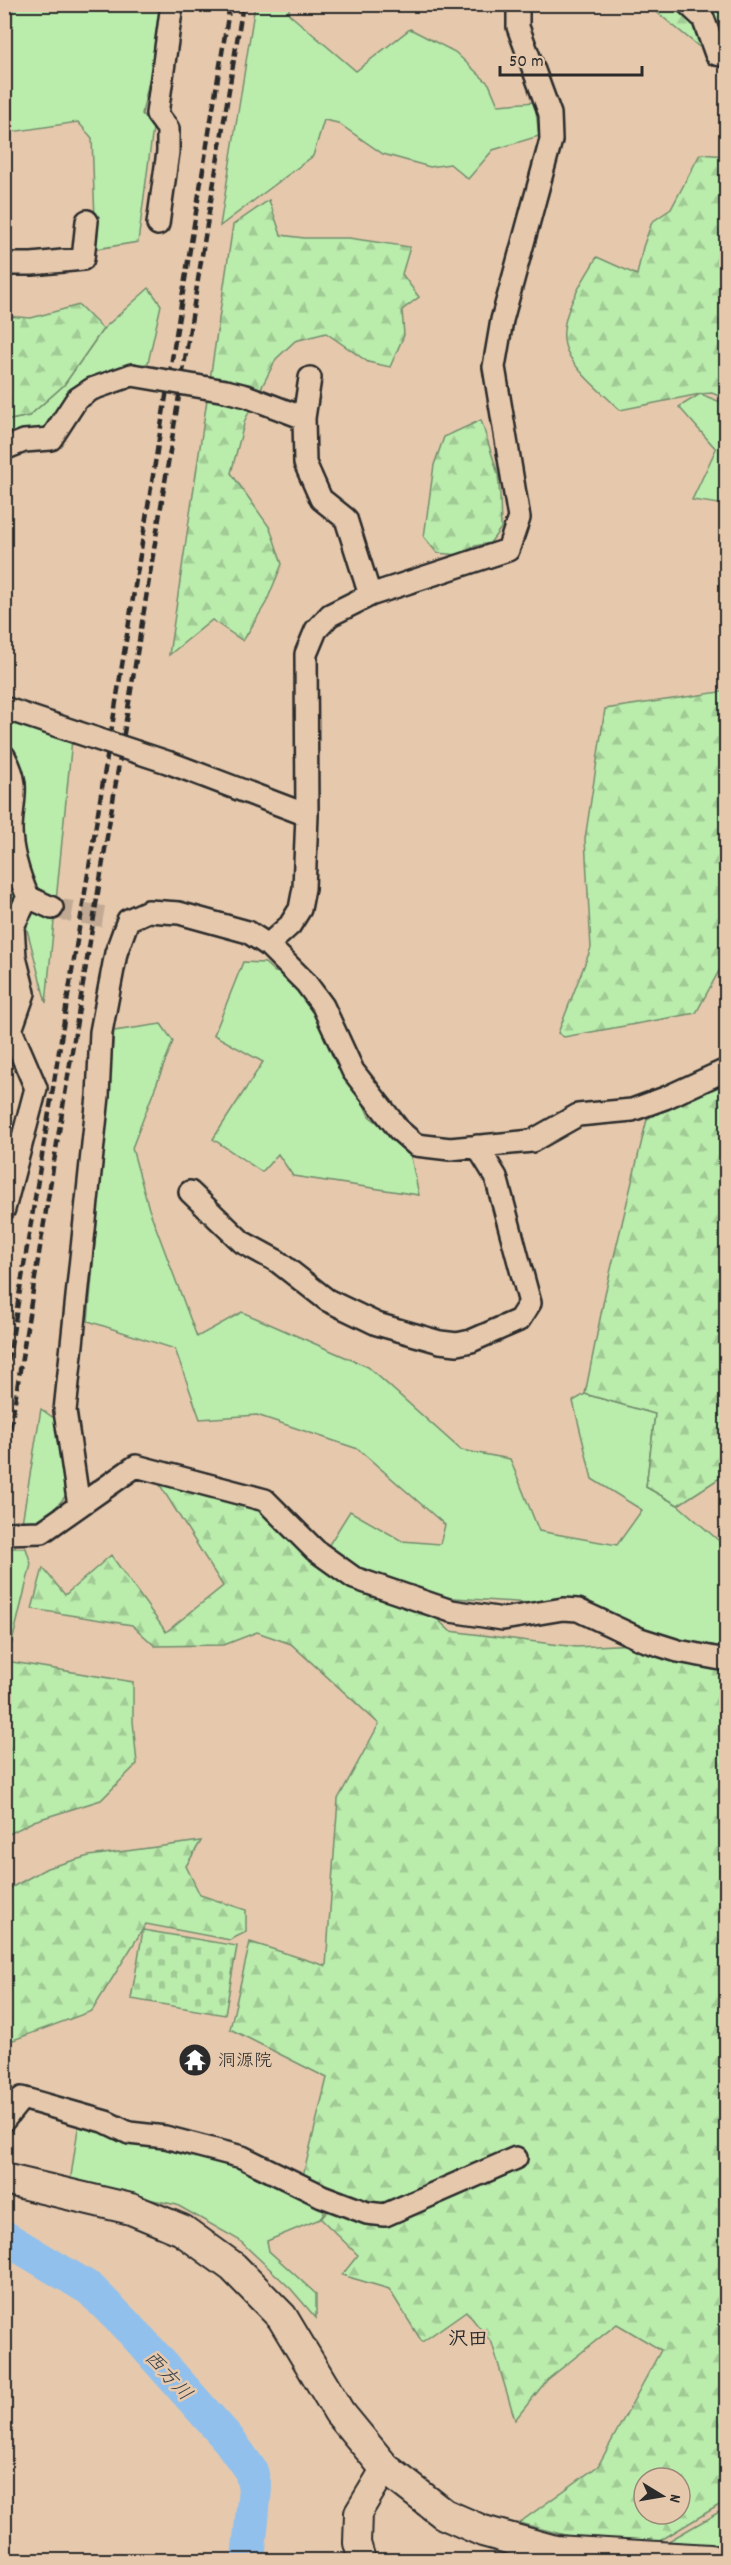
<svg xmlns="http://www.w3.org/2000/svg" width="731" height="2565" font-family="Dekko,'Klee One',sans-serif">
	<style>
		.green { fill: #baecac; stroke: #728c6c; stroke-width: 1.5 }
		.forest { fill: url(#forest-firs); stroke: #728c6c; stroke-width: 1.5; fill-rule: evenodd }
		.cemetery { fill: url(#cemetery-stones); stroke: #728c6c; stroke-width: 1.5 }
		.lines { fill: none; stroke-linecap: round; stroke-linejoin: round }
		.river { stroke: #91c0ec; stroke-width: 34 }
		.minor-tunnel { stroke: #c1a993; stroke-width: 21; stroke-dasharray: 21 10; stroke-linecap: butt }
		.minor-casing { stroke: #2b2b2b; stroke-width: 26 }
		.tertiary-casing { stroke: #2b2b2b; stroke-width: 30 }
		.secondary-casing { stroke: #2b2b2b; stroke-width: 34 }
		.minor { stroke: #e6c9ad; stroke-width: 21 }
		.tertiary { stroke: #e6c9ad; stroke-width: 26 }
		.secondary { stroke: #e6c9ad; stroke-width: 30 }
		.rail { stroke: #2b2b2b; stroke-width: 4.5; stroke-dasharray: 9 4.5; stroke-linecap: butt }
		.minor-bridge-casing { stroke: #2b2b2b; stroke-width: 26; stroke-linecap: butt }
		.minor-bridge { stroke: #e6c9ad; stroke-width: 21 }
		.labels { text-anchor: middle; stroke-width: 5; stroke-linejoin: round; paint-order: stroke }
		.poi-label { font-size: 18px; fill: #2b2b2b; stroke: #e6c9ad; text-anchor: start }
		.neighbourhood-label { font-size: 20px; font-weight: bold; fill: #2b2b2b; stroke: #e6c9ad }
		.water-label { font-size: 20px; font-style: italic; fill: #3a4148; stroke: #e6c9ad }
	</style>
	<defs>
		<pattern id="forest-firs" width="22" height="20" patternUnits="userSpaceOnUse" patternTransform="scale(1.5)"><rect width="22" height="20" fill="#baecac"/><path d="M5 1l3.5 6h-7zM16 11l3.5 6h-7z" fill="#a0cb94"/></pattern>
		<pattern id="cemetery-stones" width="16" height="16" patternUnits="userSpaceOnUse" patternTransform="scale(1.5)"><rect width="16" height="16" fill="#baecac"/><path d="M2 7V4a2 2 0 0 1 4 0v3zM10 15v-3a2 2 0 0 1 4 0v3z" fill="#a0cb94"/></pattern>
	</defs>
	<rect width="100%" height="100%" fill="#e6c9ad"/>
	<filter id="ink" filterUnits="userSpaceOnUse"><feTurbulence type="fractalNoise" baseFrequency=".0167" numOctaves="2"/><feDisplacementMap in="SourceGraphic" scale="12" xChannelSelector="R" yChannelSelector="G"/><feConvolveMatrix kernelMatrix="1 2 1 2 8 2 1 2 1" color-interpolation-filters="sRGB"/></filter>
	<g filter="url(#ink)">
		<path class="green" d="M 13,5 L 165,5 L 142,114 L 153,128 L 138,242 L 96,249 L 92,138 L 78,122 L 5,133 L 4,60 L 9,52 Z
			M 255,5 L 289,5 L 289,14 L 356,71 L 410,29 L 455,52 L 489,84 L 498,105 L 535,102 L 539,136 L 493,150 L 468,179 L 450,164 L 430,167 L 383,154 L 338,123 L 324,120 L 313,156 L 220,226 Z
			M 149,288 L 161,305 L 148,363 L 127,371 L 46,430 L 5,439 L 5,421 L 29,416 L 64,385 L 103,329 Z
			M 700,394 L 726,404 L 726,505 L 692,500 L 716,449 L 679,407 Z
			M 5,722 L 72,739 L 46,1003 L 22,910 L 5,914 Z
			M 243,962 L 265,963 L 275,972 L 291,974 L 326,1022 L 369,1116 L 409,1148 L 419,1195 L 293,1176 L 278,1154 L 262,1172 L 213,1139 L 263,1062 L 214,1035 Z
			M 161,1024 L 173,1041 L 132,1148 L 149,1209 L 197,1337 L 242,1312 L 368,1367 L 461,1450 L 510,1459 L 539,1531 L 617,1545 L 642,1510 L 592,1479 L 573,1401 L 585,1394 L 655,1414 L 646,1487 L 678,1505 L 726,1547 L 726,1659 L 654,1643 L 589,1607 L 425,1596 L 354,1572 L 325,1551 L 350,1511 L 402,1541 L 440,1544 L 445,1525 L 358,1449 L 257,1415 L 200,1419 L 175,1349 L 88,1321 L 114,1031 Z
			M 41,1409 L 55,1419 L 69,1492 L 45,1520 L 22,1523 Z
			M 11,1548 L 26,1548 L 31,1564 L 5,1671 L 5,1582 Z
			M 80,2115 L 245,2159 L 330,2201 L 320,2219 L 267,2241 L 269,2251 L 316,2294 L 316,2318 L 291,2289 L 239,2240 L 177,2205 L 70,2183 Z
			M 726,2508 L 726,2550 L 660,2546 Z"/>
		<path class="forest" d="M 5,4 L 13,5 L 9,52 L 5,60 Z
			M 648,5 L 705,5 L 726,15 L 726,56 L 702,49 Z
			M 700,154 L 726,156 L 726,399 L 712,393 L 700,394 L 620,410 C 604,394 576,372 567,351 C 554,321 583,281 597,257 L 637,275 L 643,247 L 652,222 L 671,209 Z
			M 269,200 L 281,235 L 304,238 L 349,238 L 410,247 L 402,274 L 419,297 L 402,310 L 404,335 L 390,367 L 368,362 L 326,333 L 295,341 L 276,359 L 245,420 L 231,473 L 270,528 L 282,564 L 266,603 L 243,641 L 212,620 L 169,655 L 233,225 Z
			M 79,305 L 103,329 L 64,385 L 29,416 L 5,421 L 5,316 L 31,318 Z
			M 481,420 L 498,474 L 500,494 L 501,528 L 490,543 L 475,546 L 459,555 L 437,553 L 424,537 L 434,465 L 444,437 Z
			M 726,691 L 726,958 L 696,1013 L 564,1037 L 558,1033 L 591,948 L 585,839 L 605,709 Z
			M 726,1076 L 726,1474 L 678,1505 L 646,1487 L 655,1414 L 585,1394 L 605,1294 L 647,1119 L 714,1080 Z
			M 155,1477 L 264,1506 L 311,1556 L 422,1605 L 450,1631 L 576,1647 L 654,1643 L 726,1659 L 726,2501 L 653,2545 L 572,2537 L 519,2523 L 598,2466 L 661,2350 L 617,2324 L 547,2380 L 515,2420 L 492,2343 L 466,2311 L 422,2342 L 389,2289 L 342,2275 L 358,2255 L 321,2219 L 335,2201 L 301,2184 L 327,2078 L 230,2029 L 250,1942 L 326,1966 L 338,1799 L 379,1724 L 291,1644 L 257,1632 L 224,1645 L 155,1646 L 132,1625 L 32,1609 L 43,1568 L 65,1595 L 111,1555 L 166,1632 L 223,1586 ZM 644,2478 L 680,2478 L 680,2514 L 644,2514 Z
			M 6,1661 L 133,1682 L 133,1721 L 137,1764 L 101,1800 L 34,1821 L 9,1834 L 4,1821 Z
			M 201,1841 L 186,1866 L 200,1895 L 246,1910 L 246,1932 L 230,1940 L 146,1924 L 92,2011 L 5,2043 L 5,1891 L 47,1868 L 89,1856 Z"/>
		<path class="cemetery" d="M 143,1930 L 237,1946 L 225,2015 L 131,1999 Z"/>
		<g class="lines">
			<path class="river" d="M 4,2237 L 90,2289 L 134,2333 L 229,2440 L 251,2471 L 255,2488 L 248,2560"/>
			<path class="minor-tunnel" d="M 52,908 L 111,918"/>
			<g class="minor-casing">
				<path id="minor" d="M 688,4 L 703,18 L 716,54 L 726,56
					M 158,224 L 168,152 L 168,129 L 157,114 L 172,4
					M 4,264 L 32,264 L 83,259 L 87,221
					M 310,378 L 304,418 L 305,463 L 321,499 L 346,519 L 370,595
					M 226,391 L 246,396 L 304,418
					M 4,449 L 24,441 L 51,439 L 77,399 L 92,389 L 132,375
					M 4,708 L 76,732
					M 4,756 C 21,786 12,797 11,829 C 11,852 19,876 28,897 L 13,926 L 15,957 L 24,993 L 11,1030 L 36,1088 L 4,1209
					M 170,763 L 307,815
					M 28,897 L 52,908
					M 268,945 L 290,925 L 300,909 L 304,888 L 307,815 L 306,654 L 316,630 L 330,615 L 370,595 L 508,550 L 519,518 L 494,367 L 502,320 L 551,140 L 550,114 L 518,27 L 518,4
					M 190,1192 L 242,1242 L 277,1261 L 327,1300 L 377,1324 L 440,1342 L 457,1344 L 471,1341 L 519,1320 L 530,1303 L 496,1177 L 477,1146
					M 79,1506 L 65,1411 L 98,1096 L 101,1032 L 116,953 L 128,920 L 148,911 L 179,913 L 248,932 L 268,945 L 306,983 L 323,1006 L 353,1071 L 399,1130 L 416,1145 L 450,1149 L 532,1141 L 578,1115 L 632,1110 L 665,1098 L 726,1070
					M 4,1533 L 42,1532 L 136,1466 L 265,1500 L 315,1550 L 354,1578 L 451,1611 L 503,1619 L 563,1609 L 578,1610 L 640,1639 L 678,1651 L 726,1660
					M 4,2120 L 22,2098 L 106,2122 L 129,2133 L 165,2137 L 242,2157 L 322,2196 L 367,2213 L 385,2215 L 516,2158"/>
			</g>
			<g class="tertiary-casing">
				<path id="tertiary" d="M 362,2560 L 357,2543 L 358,2513 L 385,2468"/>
			</g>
			<g class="secondary-casing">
				<path id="secondary" d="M 4,2179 L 131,2209 L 182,2230 L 233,2267 L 282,2317 L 339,2412 L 385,2468 L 444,2514 L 483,2531 L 555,2551 L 710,2560"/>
			</g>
			<use href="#minor" class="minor"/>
			<use href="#tertiary" class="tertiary"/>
			<use href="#secondary" class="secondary"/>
			<path class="rail" d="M 4,1388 L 230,4
				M 4,1468 L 243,4"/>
			<g class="minor-bridge-casing">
				<path id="minor-bridge" d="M 132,375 L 226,391
					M 76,732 L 170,763"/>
			</g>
			<use href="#minor-bridge" class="minor-bridge"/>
		</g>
	</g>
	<defs>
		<g id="temple-disc" transform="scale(1.725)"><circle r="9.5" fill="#2b2b2b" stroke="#e6c9ad"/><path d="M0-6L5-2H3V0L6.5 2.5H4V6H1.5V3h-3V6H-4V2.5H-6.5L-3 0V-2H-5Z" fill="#fff"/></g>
	</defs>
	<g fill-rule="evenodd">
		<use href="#temple-disc" x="195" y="2060"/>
	</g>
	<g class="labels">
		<g class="poi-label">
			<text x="218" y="2066">洞源院</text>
		</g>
		<g class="neighbourhood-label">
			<text x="468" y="2345">沢田</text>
		</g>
		<g class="water-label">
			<text transform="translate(169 2375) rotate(47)" y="7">西方川</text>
		</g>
	</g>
	<rect width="731" height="2565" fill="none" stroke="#e6c9ad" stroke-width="24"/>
	<rect x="12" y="12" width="707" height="2541" fill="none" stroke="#2b2b2b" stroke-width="2" filter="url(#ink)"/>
	<g transform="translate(662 2496) rotate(101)"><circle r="28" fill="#e6c9ad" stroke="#9b8a79" stroke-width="1.5"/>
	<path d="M0-4.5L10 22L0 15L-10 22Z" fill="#2b2b2b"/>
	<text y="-9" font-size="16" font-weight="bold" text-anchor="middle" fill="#2b2b2b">N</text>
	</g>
	<path d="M500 66v9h142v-9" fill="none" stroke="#2b2b2b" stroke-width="3"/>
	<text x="509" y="66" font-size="18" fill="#2b2b2b" stroke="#e6c9ad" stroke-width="4.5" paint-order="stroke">50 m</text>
</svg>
